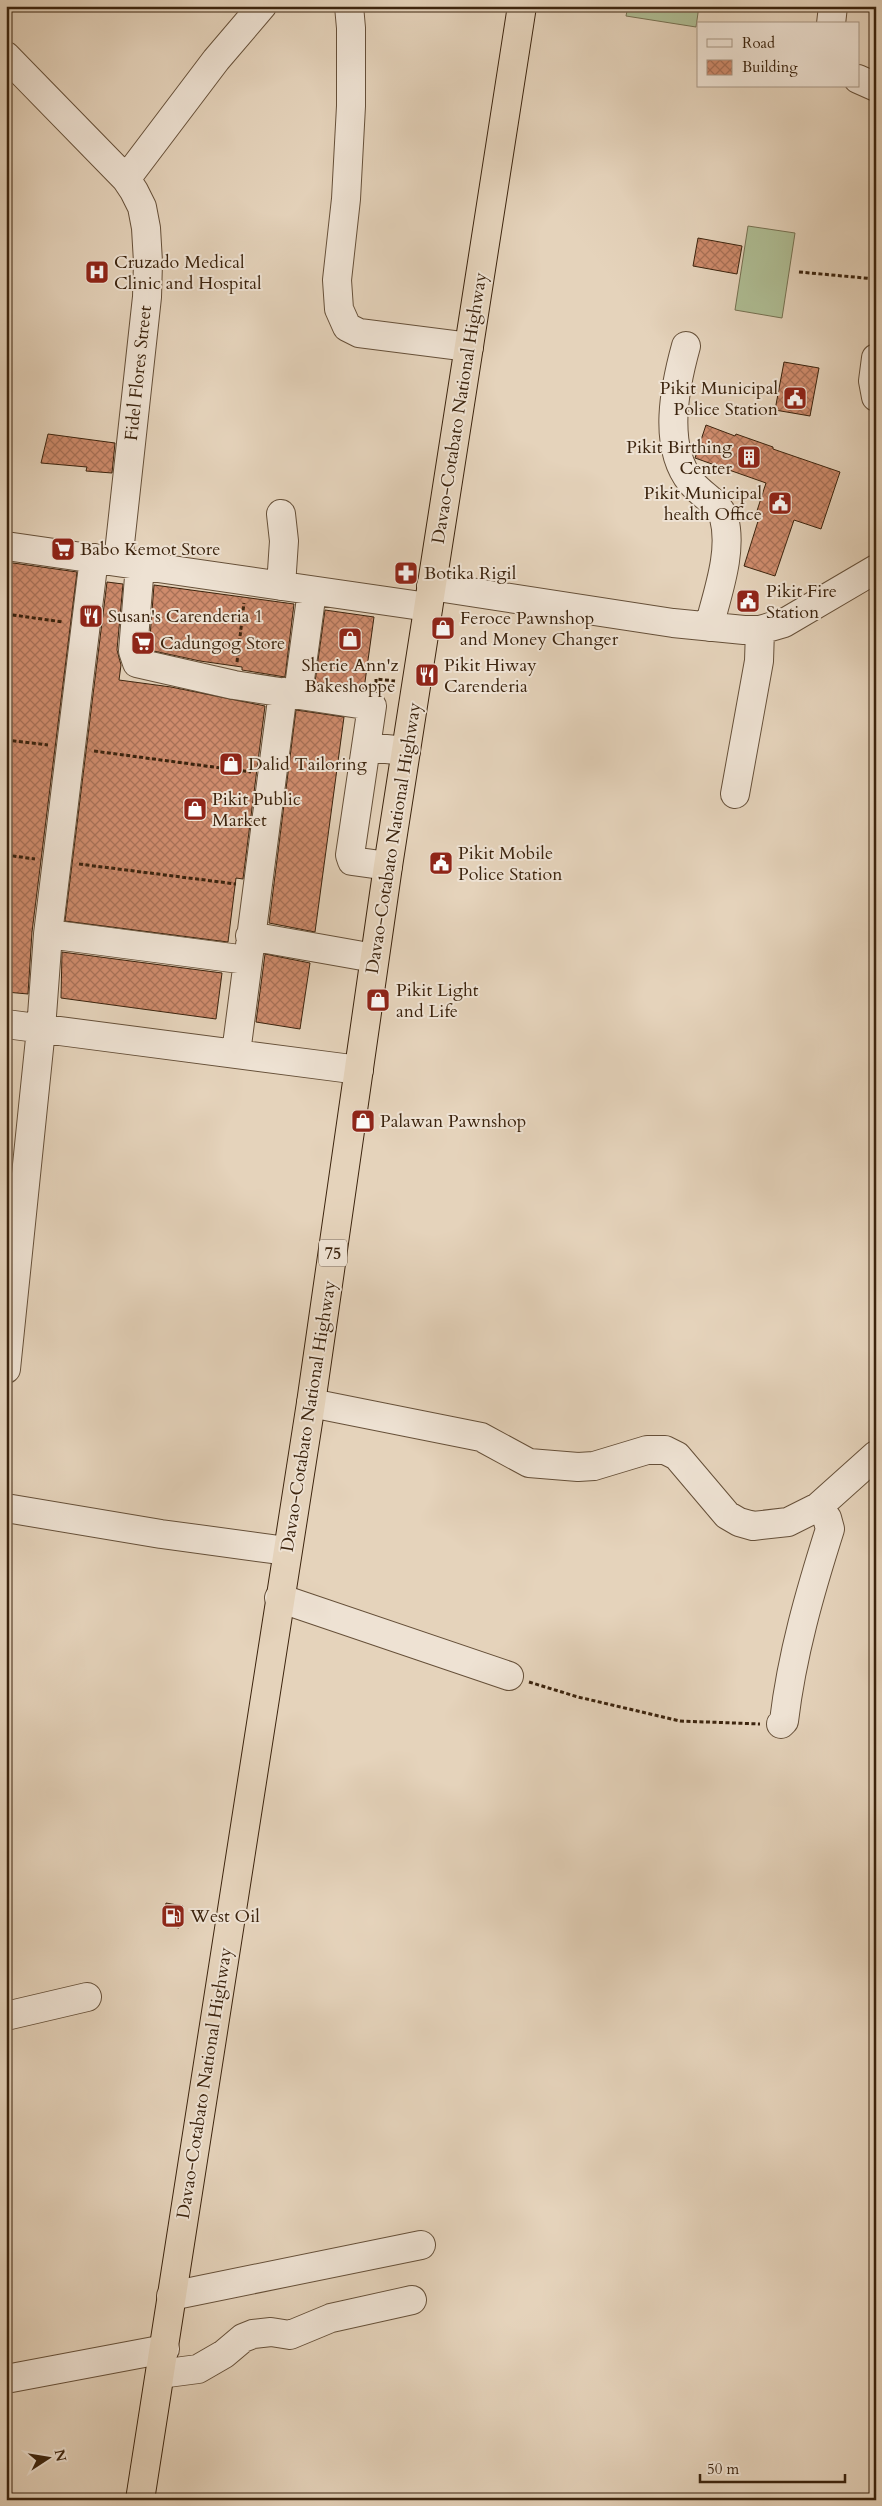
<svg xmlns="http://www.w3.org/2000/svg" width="882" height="2506" font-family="Cardo,serif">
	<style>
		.pitch { fill: #afbe95; stroke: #767152 }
		.building { fill: url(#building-cross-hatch); stroke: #3c240e }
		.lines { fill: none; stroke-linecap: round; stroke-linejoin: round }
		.minor-casing { stroke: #665039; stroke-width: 30 }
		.highway-casing { stroke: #3c240e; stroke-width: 30 }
		.path { stroke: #3c240e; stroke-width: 3; stroke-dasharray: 4 2.5; stroke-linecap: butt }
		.minor { stroke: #eee2d3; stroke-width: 28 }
		.highway { stroke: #e5d3bb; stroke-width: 28 }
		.labels { text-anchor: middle; stroke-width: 4; stroke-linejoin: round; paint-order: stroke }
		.shield { fill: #eee2d3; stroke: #715d49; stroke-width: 1 }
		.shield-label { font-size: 16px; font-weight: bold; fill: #3c240e }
		.poi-label { font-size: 18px; fill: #3c240e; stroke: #eee2d3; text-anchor: start }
		.street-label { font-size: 18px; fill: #3c240e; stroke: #eee2d3 }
	</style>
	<defs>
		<pattern id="building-cross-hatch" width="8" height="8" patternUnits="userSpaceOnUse" patternTransform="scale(1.25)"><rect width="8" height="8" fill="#ce8b6c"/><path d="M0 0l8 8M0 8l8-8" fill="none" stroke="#a87157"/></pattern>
	</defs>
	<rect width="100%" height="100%" fill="#e5d3bb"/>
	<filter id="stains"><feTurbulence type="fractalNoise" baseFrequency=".004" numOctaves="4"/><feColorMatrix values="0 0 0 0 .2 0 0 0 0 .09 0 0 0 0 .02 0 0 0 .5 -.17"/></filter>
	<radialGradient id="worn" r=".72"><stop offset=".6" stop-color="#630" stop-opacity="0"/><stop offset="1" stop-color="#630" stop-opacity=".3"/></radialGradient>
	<path class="pitch" d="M 628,6 L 699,6 L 696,27 L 626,16 Z
		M 748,226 L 795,233 L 782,318 L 735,310 Z"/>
	<path class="building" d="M 698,238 L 742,246 L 737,274 L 693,266 Z
		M 784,362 L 819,368 L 810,416 L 775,410 Z
		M 706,425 L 735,436 L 736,434 L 773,447 L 773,449 L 840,472 L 821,529 L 794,520 L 775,576 L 744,566 L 759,518 L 755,517 L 766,483 L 695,458 Z
		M 48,434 L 115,443 L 112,473 L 86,471 L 87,467 L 41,463 Z
		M 6,562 L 77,572 L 32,932 L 28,994 L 6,992 Z
		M 107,582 L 123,584 L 117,650 L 121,665 L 119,680 L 171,687 L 265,706 L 243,879 L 236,878 L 228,942 L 65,921 Z
		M 154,585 L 294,604 L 285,677 L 242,670 L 242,667 L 200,661 L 149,650 Z
		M 325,610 L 374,617 L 364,689 L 315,682 Z
		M 296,710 L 344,717 L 315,932 L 269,923 Z
		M 62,952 L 222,973 L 216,1019 L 61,998 Z
		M 265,954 L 310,963 L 300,1029 L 256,1022 Z
		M 166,1903 L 183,1906 L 179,1928 L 163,1925 Z"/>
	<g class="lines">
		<g class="minor-casing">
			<path id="minor" d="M 349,6 L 351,28 L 351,106 L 346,199 L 337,280 L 339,309 L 347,327 L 359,333 L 469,347
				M 831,24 L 833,6
				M 6,56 L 126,179 L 134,191 L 142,207 L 146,228 L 148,262 L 147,297 L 118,562
				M 858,79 L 876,87
				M 126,179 L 216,60 L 262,6
				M 686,346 C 675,386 662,446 691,482 C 701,495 719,503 724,518 C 733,552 717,594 709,627
				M 876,358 L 873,381 L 876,397
				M 281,514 L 284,541 L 281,586
				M 6,546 L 428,607
				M 140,565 L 133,651 L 137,663 L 234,685 L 372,706 L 350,855 L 352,861 L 388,866
				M 431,586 L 673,623 L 744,630 L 760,630 L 784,623 L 876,569
				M 298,694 L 312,591
				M 366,747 L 406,751
				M 735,794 L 759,661 L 760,630
				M 48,934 L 247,960
				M 250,936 L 374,958
				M 6,1024 L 359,1070
				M 236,1053 L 283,692
				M 6,1369 L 41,1029 L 48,934 L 94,558
				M 311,1403 L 481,1437 L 529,1463 L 578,1467 L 594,1466 L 647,1450 L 665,1450 L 677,1456 L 727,1515 L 739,1522 L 753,1526 L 788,1522 L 818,1507 L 876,1455
				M 6,1508 L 161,1534 L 287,1551
				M 279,1598 L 509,1676
				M 781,1724 L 784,1721 C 792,1654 810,1592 830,1529 L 827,1518 L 818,1507
				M 6,2016 L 87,1997
				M 171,2296 L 421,2245
				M 160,2374 L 198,2369 L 224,2354 L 243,2338 L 253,2334 L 271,2332 L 290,2335 L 331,2318 L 412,2300
				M 6,2379 L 165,2349"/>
		</g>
		<g class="highway-casing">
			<path id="highway" d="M 140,2500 L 311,1403 L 388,866 L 522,6"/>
		</g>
		<path class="path" d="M 799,272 L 876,279
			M 6,614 L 63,622
			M 237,662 L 244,603
			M 376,683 L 376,679 L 395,681
			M 6,740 L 48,745
			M 94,751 L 251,772
			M 6,855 L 35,859
			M 79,864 L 236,884
			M 529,1682 L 578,1697 L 680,1721 L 760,1724"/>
		<use href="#minor" class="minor"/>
		<use href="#highway" class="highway"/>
	</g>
	<defs>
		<g id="hospital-square" transform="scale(1.25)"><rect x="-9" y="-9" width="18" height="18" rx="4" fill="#8f2418" stroke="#eee2d3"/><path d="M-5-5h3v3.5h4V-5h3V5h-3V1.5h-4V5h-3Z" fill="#fff"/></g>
		<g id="civic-square" transform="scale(1.25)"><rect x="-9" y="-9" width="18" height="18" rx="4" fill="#8f2418" stroke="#eee2d3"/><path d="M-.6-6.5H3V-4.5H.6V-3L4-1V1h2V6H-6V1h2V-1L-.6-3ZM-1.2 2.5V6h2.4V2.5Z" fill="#fff"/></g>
		<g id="building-square" transform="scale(1.25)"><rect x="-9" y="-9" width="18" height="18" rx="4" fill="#8f2418" stroke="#eee2d3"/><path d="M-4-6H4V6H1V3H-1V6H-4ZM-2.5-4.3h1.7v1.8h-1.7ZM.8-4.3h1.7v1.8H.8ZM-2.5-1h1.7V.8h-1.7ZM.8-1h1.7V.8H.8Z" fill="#fff"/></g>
		<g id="supermarket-square" transform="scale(1.25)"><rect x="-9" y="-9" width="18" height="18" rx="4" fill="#8f2418" stroke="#eee2d3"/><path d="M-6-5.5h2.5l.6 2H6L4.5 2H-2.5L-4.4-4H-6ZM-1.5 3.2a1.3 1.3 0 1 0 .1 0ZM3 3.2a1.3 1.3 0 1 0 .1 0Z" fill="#fff"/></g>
		<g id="pharmacy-square" transform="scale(1.25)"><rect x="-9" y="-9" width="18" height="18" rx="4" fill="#8f2418" stroke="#eee2d3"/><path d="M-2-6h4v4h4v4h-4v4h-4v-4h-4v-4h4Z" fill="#fff"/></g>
		<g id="restaurant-square" transform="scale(1.25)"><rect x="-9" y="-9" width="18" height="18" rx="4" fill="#8f2418" stroke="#eee2d3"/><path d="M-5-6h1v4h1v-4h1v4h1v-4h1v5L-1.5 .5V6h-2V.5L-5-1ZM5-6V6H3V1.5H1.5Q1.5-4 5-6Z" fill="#fff"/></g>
		<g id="shop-square" transform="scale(1.25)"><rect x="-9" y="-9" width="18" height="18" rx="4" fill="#8f2418" stroke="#eee2d3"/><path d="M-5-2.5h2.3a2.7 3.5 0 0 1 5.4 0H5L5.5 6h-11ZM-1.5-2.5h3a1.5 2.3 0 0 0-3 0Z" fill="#fff"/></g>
		<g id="fuel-square" transform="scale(1.25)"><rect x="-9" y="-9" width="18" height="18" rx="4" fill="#8f2418" stroke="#eee2d3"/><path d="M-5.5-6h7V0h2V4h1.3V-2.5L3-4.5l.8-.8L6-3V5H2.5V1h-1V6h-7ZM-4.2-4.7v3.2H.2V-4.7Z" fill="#fff"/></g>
	</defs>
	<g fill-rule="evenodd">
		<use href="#hospital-square" x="97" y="272"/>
		<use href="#civic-square" x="795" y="398"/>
		<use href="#building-square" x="749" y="457"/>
		<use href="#civic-square" x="780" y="503"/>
		<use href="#supermarket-square" x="63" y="549"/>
		<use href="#pharmacy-square" x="406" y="573"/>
		<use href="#civic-square" x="748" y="601"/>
		<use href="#restaurant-square" x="91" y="616"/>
		<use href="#shop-square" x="443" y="628"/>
		<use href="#shop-square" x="350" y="639"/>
		<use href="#supermarket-square" x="143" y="643"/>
		<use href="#restaurant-square" x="427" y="675"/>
		<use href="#shop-square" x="231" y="764"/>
		<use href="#shop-square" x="195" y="809"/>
		<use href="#civic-square" x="441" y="863"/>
		<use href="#shop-square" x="378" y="1000"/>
		<use href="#shop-square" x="363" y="1121"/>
		<use href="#fuel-square" x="173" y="1916"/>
	</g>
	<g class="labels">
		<rect class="shield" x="319" y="1239.5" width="28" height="27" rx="4"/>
		<g class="shield-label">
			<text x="333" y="1259">75</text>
		</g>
		<g class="poi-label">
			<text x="114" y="268">Cruzado Medical<tspan x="114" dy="21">Clinic and Hospital</tspan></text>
			<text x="778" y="394" text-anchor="end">Pikit Municipal<tspan x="778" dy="21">Police Station</tspan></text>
			<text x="732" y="453" text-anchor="end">Pikit Birthing<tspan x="732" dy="21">Center</tspan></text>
			<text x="762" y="499" text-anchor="end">Pikit Municipal<tspan x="762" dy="21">health Office</tspan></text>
			<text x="80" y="555">Babo Kemot Store</text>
			<text x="424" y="579">Botika Rigil</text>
			<text x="766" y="597">Pikit Fire<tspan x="766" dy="21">Station</tspan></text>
			<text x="108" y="622">Susan's Carenderia 1</text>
			<text x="460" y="624">Feroce Pawnshop<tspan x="460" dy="21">and Money Changer</tspan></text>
			<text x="160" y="649">Cadungog Store</text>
			<text x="350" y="671" text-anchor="middle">Sherie Ann'z<tspan x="350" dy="21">Bakeshoppe</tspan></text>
			<text x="444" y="671">Pikit Hiway<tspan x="444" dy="21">Carenderia</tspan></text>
			<text x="248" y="770">Dalid Tailoring</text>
			<text x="212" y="805">Pikit Public<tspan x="212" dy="21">Market</tspan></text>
			<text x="458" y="859">Pikit Mobile<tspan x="458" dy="21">Police Station</tspan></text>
			<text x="396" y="996">Pikit Light<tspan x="396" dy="21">and Life</tspan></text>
			<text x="380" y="1127">Palawan Pawnshop</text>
			<text x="190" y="1922">West Oil</text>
		</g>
		<g class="street-label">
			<text transform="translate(138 373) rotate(-84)" y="6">Fidel Flores Street</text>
			<text transform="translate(459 408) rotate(-81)" y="6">Davao-Cotabato National Highway</text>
			<text transform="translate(393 838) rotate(-81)" y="6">Davao-Cotabato National Highway</text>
			<text transform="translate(308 1416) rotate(-81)" y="6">Davao-Cotabato National Highway</text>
			<text transform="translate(204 2083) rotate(-81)" y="6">Davao-Cotabato National Highway</text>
		</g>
	</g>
	<rect width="882" height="2506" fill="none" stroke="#e5d3bb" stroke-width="25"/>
	<rect x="8" y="8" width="867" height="2491" fill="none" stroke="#3c240e" stroke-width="2.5"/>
	<rect x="12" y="12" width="857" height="2481" fill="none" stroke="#3c240e"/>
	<rect x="697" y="22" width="162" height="65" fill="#eee2d3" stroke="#a79684"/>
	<rect x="707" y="39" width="25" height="8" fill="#eee2d3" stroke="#a79684"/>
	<text x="742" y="48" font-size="15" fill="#3c240e">Road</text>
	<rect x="707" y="60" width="25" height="15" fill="url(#building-cross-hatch)" stroke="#a79684"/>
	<text x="742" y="72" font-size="15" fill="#3c240e">Building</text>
	<g transform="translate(48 2458) rotate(78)" stroke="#eee2d3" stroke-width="4" paint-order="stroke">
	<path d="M0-4L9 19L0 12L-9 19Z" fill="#3c240e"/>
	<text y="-8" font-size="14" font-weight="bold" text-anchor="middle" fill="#3c240e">N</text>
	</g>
	<path d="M700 2474v8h145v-8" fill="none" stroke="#3c240e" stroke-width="2.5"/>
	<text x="707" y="2474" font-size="15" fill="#3c240e" stroke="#eee2d3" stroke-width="4" paint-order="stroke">50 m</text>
	<rect width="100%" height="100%" filter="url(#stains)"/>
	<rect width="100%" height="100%" fill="url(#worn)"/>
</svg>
